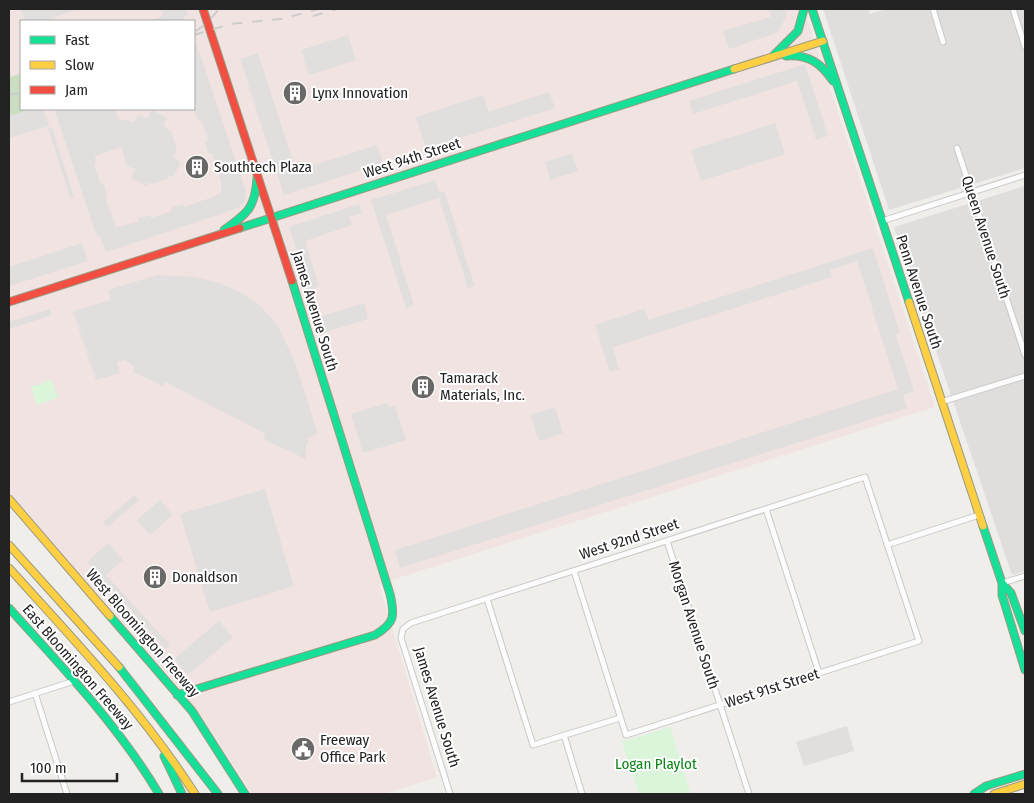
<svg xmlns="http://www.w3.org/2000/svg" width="1034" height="803" font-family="'Fira Sans Condensed',sans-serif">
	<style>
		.residential { fill: #dfdedc }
		.commercial { fill: #f1e3e1; fill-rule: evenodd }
		.forest { fill: #cbdec1 }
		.park { fill: #daf5da }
		.parking { fill: #e0dfde }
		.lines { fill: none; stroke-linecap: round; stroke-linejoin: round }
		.street-casing { stroke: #c9c8c7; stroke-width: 7 }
		.fast-casing { stroke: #999a82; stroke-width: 9 }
		.slow-casing { stroke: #999a82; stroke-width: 9 }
		.jam-casing { stroke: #999a82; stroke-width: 9 }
		.street { stroke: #fdfcfc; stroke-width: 5 }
		.fast { stroke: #16e098; stroke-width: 7 }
		.slow { stroke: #ffcf43; stroke-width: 7 }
		.jam { stroke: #f24e42; stroke-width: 7 }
		.rail { stroke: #ccc; stroke-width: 2; stroke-dasharray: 10 10; stroke-linecap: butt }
		.labels { text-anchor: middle; stroke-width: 4; stroke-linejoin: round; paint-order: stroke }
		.poi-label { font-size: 15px; fill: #222; stroke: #fff; text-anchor: start }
		.street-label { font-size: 15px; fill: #222; stroke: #fff }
		.park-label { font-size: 15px; fill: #0c8416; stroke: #fff }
	</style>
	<rect width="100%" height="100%" fill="#f0eeeb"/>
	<path class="residential" d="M 823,9 L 868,9 L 870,14 L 887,9 L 1025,9 L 1025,168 L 889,210 Z
		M 1025,186 L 1025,571 L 1012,575 L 894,227 Z"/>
	<path class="commercial" d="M 9,9 L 804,9 L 935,407 L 379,584 L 437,777 L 384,794 L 252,794 L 209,727 L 172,679 L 9,492 ZM 21,21 L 194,21 L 194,109 L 21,109 Z"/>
	<path class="forest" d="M 21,74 L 21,109 L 33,109 L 9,116 L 9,77 Z"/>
	<path class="park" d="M 51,379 L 58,398 L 36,405 L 31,385 L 36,386 Z
		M 670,727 L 691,794 L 639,794 L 622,742 Z"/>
	<path class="parking" d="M 21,9 L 78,9 L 43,21 L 25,21 Z
		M 163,9 L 186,9 L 188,15 L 183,17 L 184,21 L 152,21 L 162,16 Z
		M 768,9 L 787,9 L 786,16 L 779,31 L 774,34 L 729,49 L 723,31 L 771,17 Z
		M 348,35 L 356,60 L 309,75 L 301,50 Z
		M 194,42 L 196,42 L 246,192 L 245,201 L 238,208 L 106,252 L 100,236 L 97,237 L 54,109 L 115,109 L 119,121 L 126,119 L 134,123 L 138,115 L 147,119 L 152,110 L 167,118 L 163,126 L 171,131 L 177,149 L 173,157 L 181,162 L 173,177 L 169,175 L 167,179 L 152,184 L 148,182 L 147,186 L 131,178 L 135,169 L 127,166 L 121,147 L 95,156 L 96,163 L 94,164 L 101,185 L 104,184 L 107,196 L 105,197 L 116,227 L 139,222 L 138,218 L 150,215 L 151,218 L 172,211 L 171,208 L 183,204 L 184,207 L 213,197 L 221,192 L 221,181 L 212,153 L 208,153 L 205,142 L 208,140 L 201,119 L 198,120 L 194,109 L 197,107 L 194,99 Z
		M 258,53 L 296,171 L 377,145 L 383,163 L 284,195 L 240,59 Z
		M 805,64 L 828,136 L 816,140 L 797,81 L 693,114 L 689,101 Z
		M 549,92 L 555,108 L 426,149 L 416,117 L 483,95 L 489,112 Z
		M 33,109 L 43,109 L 49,126 L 9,138 L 9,116 Z
		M 775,123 L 785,154 L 701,181 L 691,150 Z
		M 52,127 L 74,197 L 70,198 L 48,128 Z
		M 572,153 L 578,171 L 550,180 L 545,162 Z
		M 435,180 L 439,192 L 444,191 L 475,286 L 468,288 L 439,198 L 386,215 L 414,305 L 406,308 L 371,200 Z
		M 359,204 L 362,213 L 349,217 L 352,225 L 305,241 L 319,286 L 309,290 L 289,227 Z
		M 82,243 L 88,261 L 9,286 L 9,267 Z
		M 873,248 L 900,333 L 896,335 L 914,391 L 903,395 L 907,408 L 400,568 L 395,550 L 898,389 L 857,261 L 830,270 L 832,277 L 613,347 L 619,369 L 610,372 L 595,325 L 644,309 L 649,320 Z
		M 157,275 L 193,277 L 219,283 L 238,291 L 258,304 L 277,324 L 295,362 L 318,434 L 307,438 L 309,444 L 306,445 L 306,459 L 263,439 L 266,434 L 165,382 L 163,386 L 133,372 L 135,367 L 124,360 L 117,362 L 120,373 L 96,380 L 73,311 L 111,300 L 108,290 Z
		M 364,303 L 368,319 L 323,333 L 318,317 Z
		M 50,309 L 52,315 L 9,329 L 9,322 Z
		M 387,403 L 389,407 L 395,406 L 406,440 L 363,453 L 351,414 Z
		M 555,407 L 563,433 L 539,441 L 530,415 Z
		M 265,489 L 294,586 L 210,612 L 180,514 Z
		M 135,495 L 139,500 L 107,527 L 103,522 Z
		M 160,500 L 173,515 L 150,535 L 137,520 Z
		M 108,543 L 123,560 L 106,575 L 170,645 L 166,649 L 87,562 Z
		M 219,621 L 233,637 L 188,675 L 174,659 Z
		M 847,726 L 854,751 L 804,766 L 796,742 Z"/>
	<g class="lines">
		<g class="street-casing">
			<path id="street" d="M 933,9 L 943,42
				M 1013,9 L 1025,47
				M 957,148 L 1025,355
				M 882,221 L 1025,175
				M 941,402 L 1025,376
				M 766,509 L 819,673
				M 667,541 L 749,794
				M 887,545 L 979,515
				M 1002,583 L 1025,576
				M 487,599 L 533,745 L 620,718
				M 35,693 L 67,794
				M 9,702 L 74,681
				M 564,735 L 582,794
				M 450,794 L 401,638 L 403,629 L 411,623 L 865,477 L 919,641 L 626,735 L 574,571"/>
		</g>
		<g class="fast-casing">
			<path id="fast" d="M 812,9 L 909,302
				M 774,55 L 798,31 L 804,9
				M 786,56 C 808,54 821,63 833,81
				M 240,228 L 734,69
				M 224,230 C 248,213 255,208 257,178
				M 983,526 L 1002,583 L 1002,595 L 1025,670
				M 1002,583 L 1011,593 L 1025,631
				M 9,608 C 63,668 118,725 159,794
				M 110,616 L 192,711 L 245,794
				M 119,667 L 218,794
				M 177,695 L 375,635 C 395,623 395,616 390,594 L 292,281
				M 164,756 L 182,794
				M 974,794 L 986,786 L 1025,774"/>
		</g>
		<g class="slow-casing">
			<path id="slow" d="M 734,69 L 823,41
				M 909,302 L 983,526
				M 9,499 L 110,616
				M 9,545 L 119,667
				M 9,568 C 75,641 142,711 195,794
				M 994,794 L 1025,784"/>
		</g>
		<g class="jam-casing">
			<path id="jam" d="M 203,9 L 292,281
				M 9,302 L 240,228"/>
		</g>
		<use href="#street" class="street"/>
		<use href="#fast" class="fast"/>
		<use href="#slow" class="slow"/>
		<use href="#jam" class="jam"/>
		<path class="rail" d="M 313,16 L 337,9
			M 196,31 L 207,23 L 219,9
			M 194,35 L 230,24 L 281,19 L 319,9
			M 9,95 L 21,93"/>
	</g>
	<defs>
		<g id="building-disc" transform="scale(1.25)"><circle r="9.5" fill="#6a6968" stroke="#fff"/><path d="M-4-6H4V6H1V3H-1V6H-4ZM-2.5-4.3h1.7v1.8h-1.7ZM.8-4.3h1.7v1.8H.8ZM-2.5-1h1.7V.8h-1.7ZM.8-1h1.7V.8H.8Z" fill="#fff"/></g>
		<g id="civic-disc" transform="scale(1.25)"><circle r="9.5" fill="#6a6968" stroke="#fff"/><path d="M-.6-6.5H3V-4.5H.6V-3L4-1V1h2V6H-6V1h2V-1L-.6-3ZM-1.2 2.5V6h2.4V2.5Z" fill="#fff"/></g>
	</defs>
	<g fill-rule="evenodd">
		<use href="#building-disc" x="295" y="93"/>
		<use href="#building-disc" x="197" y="167"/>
		<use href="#building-disc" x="423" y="387"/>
		<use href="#building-disc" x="155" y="577"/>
		<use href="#civic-disc" x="303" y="749"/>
	</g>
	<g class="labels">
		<g class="poi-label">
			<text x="312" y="98">Lynx Innovation</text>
			<text x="214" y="172">Southtech Plaza</text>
			<text x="440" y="383">Tamarack<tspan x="440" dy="17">Materials, Inc.</tspan></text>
			<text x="172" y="582">Donaldson</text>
			<text x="320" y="745">Freeway<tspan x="320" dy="17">Office Park</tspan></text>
		</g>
		<g class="street-label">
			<text transform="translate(412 158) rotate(-18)" y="5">West 94th Street</text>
			<text transform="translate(986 237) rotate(72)" y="5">Queen Avenue South</text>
			<text transform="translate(919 292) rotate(72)" y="5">Penn Avenue South</text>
			<text transform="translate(315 311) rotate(73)" y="5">James Avenue South</text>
			<text transform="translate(629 539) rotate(-18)" y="5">West 92nd Street</text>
			<text transform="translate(694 625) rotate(72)" y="5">Morgan Avenue South</text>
			<text transform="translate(143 633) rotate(49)" y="5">West Bloomington Freeway</text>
			<text transform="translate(78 667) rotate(49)" y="5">East Bloomington Freeway</text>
			<text transform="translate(772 688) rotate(-18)" y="5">West 91st Street</text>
			<text transform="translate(437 707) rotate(73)" y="5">James Avenue South</text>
		</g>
		<g class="park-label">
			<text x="656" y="769">Logan Playlot</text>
		</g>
	</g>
	<rect width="1034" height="803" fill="none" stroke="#222222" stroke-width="20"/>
	<rect x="20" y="20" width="175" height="90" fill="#ffffff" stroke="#a7a7a7"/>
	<rect x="30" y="36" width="25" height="8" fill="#16e098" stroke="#a7a7a7"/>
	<text x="65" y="45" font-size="15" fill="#222222">Fast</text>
	<rect x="30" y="61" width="25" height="8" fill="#ffcf43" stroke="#a7a7a7"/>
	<text x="65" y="70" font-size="15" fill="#222222">Slow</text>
	<rect x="30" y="86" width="25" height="8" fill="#f24e42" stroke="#a7a7a7"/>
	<text x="65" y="95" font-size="15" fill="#222222">Jam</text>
	<path d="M22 773v8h95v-8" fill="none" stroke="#222222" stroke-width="2.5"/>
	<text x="30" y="773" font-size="15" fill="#222222" stroke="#ffffff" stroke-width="4" paint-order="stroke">100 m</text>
</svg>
